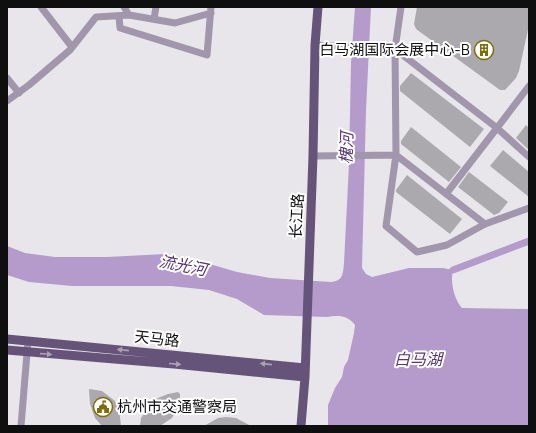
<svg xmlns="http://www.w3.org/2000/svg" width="536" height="433" font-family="'Titillium Web','Noto Sans SC',sans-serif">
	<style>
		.water { fill: #b49bcc }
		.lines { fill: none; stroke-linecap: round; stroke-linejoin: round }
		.canal { stroke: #b49bcc; stroke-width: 7 }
		.building { fill: #aba9ad }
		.minor { stroke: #a196ac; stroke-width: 7 }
		.major { stroke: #665379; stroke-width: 9 }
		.oneway { fill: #aba0b5 }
		.labels { text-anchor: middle; stroke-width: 4; stroke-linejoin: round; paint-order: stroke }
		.poi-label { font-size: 15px; fill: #100f10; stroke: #fff; text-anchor: end }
		.street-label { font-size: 15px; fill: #100f10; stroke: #fff }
		.water-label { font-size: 16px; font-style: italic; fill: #573673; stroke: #fff }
	</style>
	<rect width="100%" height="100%" fill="#e8e6ea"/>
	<path class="water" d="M 355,7 L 371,7 L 366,110 L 362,268 L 366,274 L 372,277 L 409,268 L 443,268 L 453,270 C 450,282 454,299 462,308 L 529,309 L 529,426 L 328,426 L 328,405 L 335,388 L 342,377 L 344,367 L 348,360 L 354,333 L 355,325 C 348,315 338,315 327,317 L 264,315 L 237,299 L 209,290 L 171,286 L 72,286 L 29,282 L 7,275 L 7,246 L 25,253 L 55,257 L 107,257 L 165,254 L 196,260 L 237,272 L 270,278 L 331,282 C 343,281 343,274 344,263 L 349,164 L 351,63 Z"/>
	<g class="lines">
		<path class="canal" d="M 453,270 L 529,241"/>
	</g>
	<path class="building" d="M 417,7 L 529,7 L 529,25 L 519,71 L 516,78 L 505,90 L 500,90 L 416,29 L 414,24 Z
		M 411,73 L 484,129 L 470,147 L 400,91 L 400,86 Z
		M 526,125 L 529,128 L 529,150 L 516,138 Z
		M 411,127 L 461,167 L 449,182 L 401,144 L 401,141 Z
		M 503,150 L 529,172 L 529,197 L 490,166 Z
		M 469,172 L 508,202 L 499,213 L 494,215 L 458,187 Z
		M 407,175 L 462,219 L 450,234 L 396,192 L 396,190 Z
		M 89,389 L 102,391 L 115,401 L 119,408 L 121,426 L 102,426 L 95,418 L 90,404 Z
		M 178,392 L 180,394 L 180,399 L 177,409 L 172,418 L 160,426 L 140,426 L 141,418 L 151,403 L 158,398 L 168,394 Z
		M 226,417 L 236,418 L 251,426 L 204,426 L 218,418 Z"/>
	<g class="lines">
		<path class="minor" d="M 41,7 L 72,47
			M 124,7 L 129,15
			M 401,7 L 395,49 L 396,155 L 386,226 L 417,252 L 447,245 L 485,224 L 529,208
			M 119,16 L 120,28 L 207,55 L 211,7
			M 154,19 L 156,7
			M 315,45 L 395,49 L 497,128 L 529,86
			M 7,78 L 19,93
			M 7,101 L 29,85 L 70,50 L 96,17 L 129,15 L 175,23 L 211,13
			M 313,156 L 396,155 L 485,224
			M 446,194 L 497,128 L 529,157
			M 21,426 L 28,341"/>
		<path class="major" d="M 7,339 L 305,368
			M 7,350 L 174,364 L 305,377
			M 301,426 L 305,377 L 313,156 L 315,45 L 318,7"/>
	</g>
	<defs><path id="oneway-solid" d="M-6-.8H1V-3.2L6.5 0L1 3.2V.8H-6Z"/></defs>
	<g class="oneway">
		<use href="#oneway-solid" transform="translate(123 350) rotate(-174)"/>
		<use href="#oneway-solid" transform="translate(46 354) rotate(4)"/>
		<use href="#oneway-solid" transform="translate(175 364) rotate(5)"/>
		<use href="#oneway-solid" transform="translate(266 364) rotate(-174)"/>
	</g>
	<defs>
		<g id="building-ring" transform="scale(1)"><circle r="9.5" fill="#fff" stroke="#7f6d09" stroke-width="1.5"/><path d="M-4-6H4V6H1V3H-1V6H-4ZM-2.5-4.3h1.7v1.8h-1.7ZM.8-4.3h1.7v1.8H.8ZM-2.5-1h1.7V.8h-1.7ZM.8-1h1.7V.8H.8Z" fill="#7f6d09"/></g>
		<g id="civic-ring" transform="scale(1)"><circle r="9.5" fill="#fff" stroke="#7f6d09" stroke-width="1.5"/><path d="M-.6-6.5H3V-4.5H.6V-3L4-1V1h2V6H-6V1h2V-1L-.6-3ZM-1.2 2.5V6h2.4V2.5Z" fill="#7f6d09"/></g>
	</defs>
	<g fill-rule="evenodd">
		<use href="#building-ring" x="484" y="50"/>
		<use href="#civic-ring" x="103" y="407"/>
	</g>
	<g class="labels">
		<g class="poi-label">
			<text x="470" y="55">白马湖国际会展中心-B</text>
			<text x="117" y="412" text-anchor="start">杭州市交通警察局</text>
		</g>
		<g class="street-label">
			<text transform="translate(297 216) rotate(-87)" y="5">长江路</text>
			<text transform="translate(157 339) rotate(6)" y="5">天马路</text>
		</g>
		<g class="water-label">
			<text transform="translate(346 148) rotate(-88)" y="6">槐河</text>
			<text transform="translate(183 265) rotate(11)" y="6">流光河</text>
			<text x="418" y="365">白马湖</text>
		</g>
	</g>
	<rect width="536" height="433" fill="none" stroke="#100f10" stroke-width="16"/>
</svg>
